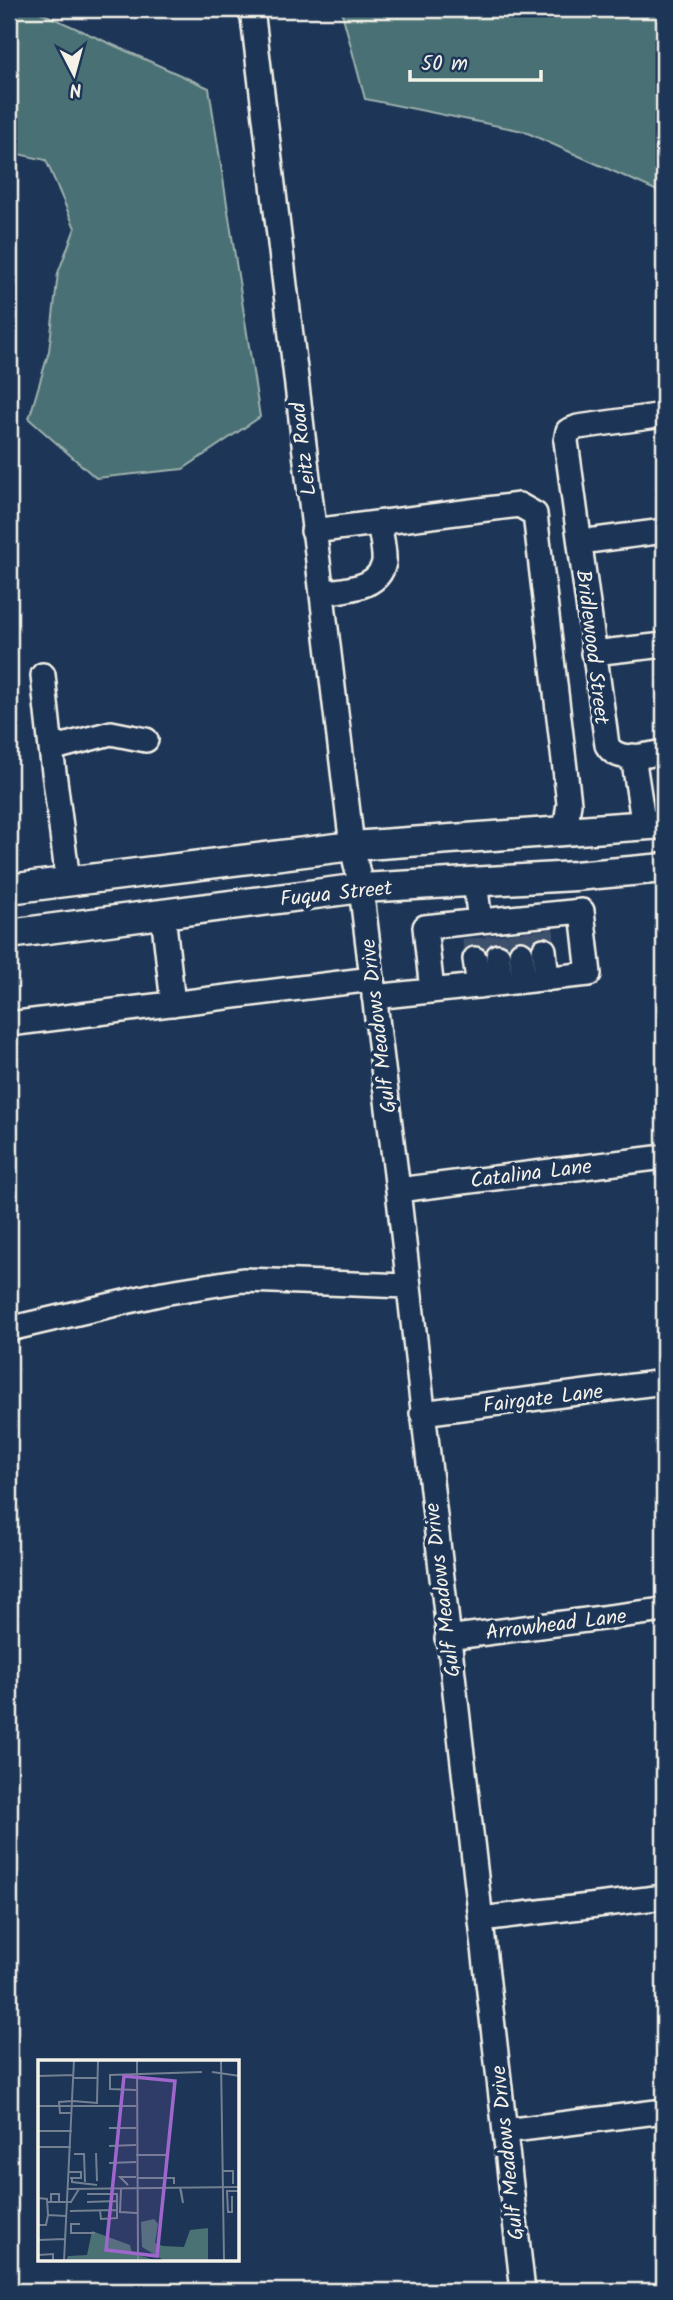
<svg xmlns="http://www.w3.org/2000/svg" width="673" height="2300" font-family="Kalam,sans-serif">
	<style>
		.green { fill: #4a7174; stroke: #9fb1ae; stroke-width: 2 }
		.lines { fill: none; stroke-linecap: round; stroke-linejoin: round }
		.minor-tunnel { stroke: #3d516d; stroke-width: 23; stroke-dasharray: 23 11; stroke-linecap: butt }
		.minor-casing { stroke: #f4f1e8; stroke-width: 28 }
		.major-casing { stroke: #f4f1e8; stroke-width: 33 }
		.minor { stroke: #1d3557; stroke-width: 23 }
		.major { stroke: #1d3557; stroke-width: 28 }
		.labels { text-anchor: middle; stroke-width: 7; stroke-linejoin: round; paint-order: stroke }
		.street-label { font-size: 21px; fill: #f4f1e8; stroke: #1d3557 }
		.inset-road { fill: none; stroke: #738091; stroke-width: 2 }
		.view { fill: #9f67cb; fill-opacity: 0.15; stroke: #9f67cb; stroke-width: 3.5 }
		.inset-edge { fill: none; stroke: #f4f1e8; stroke-width: 3.5 }
	</style>
	<rect width="100%" height="100%" fill="#1d3557"/>
	<filter id="ink" filterUnits="userSpaceOnUse"><feTurbulence type="fractalNoise" baseFrequency=".0143" numOctaves="2"/><feDisplacementMap in="SourceGraphic" scale="14" xChannelSelector="R" yChannelSelector="G"/><feConvolveMatrix kernelMatrix="1 2 1 2 8 2 1 2 1" color-interpolation-filters="sRGB"/></filter>
	<g filter="url(#ink)">
		<path class="green" d="M 9,9 L 33,9 L 209,88 L 260,417 L 183,469 L 96,478 L 29,419 L 49,351 L 58,273 L 75,228 L 46,160 L 9,152 Z
			M 341,9 L 664,9 L 664,194 L 523,131 L 365,99 Z"/>
		<g class="lines">
			<path class="minor-tunnel" d="M 542,930 L 544,950
				M 519,932 L 521,953
				M 496,935 L 498,956
				M 474,938 L 475,959"/>
			<g class="minor-casing">
				<path id="minor" d="M 252,9 L 352,846 L 361,888 L 398,1190 L 523,2291
					M 664,415 L 578,427 L 568,431 L 566,441 L 607,745 C 618,764 646,755 664,752
					M 313,531 L 519,505 L 535,514 L 569,803 L 565,832
					M 580,542 L 664,531
					M 322,593 C 344,589 379,590 384,562 C 385,551 381,535 379,523
					M 593,653 L 664,645
					M 43,675 L 51,749
					M 633,756 L 644,827
					M 68,881 L 51,749 L 111,733 L 146,740
					M 163,914 L 173,1004
					M 544,950 L 547,979
					M 521,953 L 524,981
					M 498,956 L 501,983
					M 475,959 L 479,986
					M 432,991 L 425,927 L 480,921
					M 374,997 L 589,974 L 582,911 L 480,921 L 475,882
					M 9,1024 L 372,979
					M 398,1190 L 664,1157
					M 9,1329 L 163,1293 L 243,1280 L 407,1286
					M 422,1413 L 664,1382
					M 447,1638 L 664,1610
					M 481,1919 L 664,1897
					M 505,2131 L 664,2111"/>
			</g>
			<g class="major-casing">
				<path id="major" d="M 9,889 L 352,846 L 664,824
					M 9,934 L 361,888 L 575,876 L 664,868"/>
			</g>
			<use href="#minor" class="minor"/>
			<use href="#major" class="major"/>
		</g>
	</g>
	<g class="labels">
		<g class="street-label">
			<text transform="translate(303 449) rotate(-97)" y="7">Leitz Road</text>
			<text transform="translate(593 647) rotate(83)" y="7">Bridlewood Street</text>
			<text transform="translate(336 893) rotate(-6)" y="7">Fuqua Street</text>
			<text transform="translate(378 1026) rotate(-97)" y="7">Gulf Meadows Drive</text>
			<text transform="translate(531 1173) rotate(-7)" y="7">Catalina Lane</text>
			<text transform="translate(543 1398) rotate(-7)" y="7">Fairgate Lane</text>
			<text transform="translate(442 1590) rotate(-97)" y="7">Gulf Meadows Drive</text>
			<text transform="translate(556 1624) rotate(-7)" y="7">Arrowhead Lane</text>
			<text transform="translate(507 2153) rotate(-96)" y="7">Gulf Meadows Drive</text>
		</g>
	</g>
	<g transform="translate(38 2060)">
		<rect width="201" height="201" fill="#1d3557"/>
		<path d="M 116,159 L 120,164 L 117,183 L 125,186 L 146,187 L 152,170 L 170,168 L 170,201 L 127,201 L 104,187 L 103,162 ZM 54,171 L 92,185 L 94,193 L 119,201 L 28,201 L 30,196 L 49,195 Z" fill="#4a7174"/>
		<path class="inset-road" d="M 99,0 L 100,201M 183,0 L 186,201M 174,12 L 202,16M 0,16 L 36,15M 36,18 L 60,18M 98,30 L 72,29 L 72,15 L 164,12M 35,41 L 59,43 L 60,0M 0,46 L 98,46M 34,53 L 22,53 L 21,42 L 35,41M 71,68 L 98,68M 0,71 L 34,71M 71,86 L 98,85M 0,87 L 33,87M 58,93 L 59,121M 36,94 L 46,94 L 47,122M 98,95 L 129,95M 71,103 L 98,102M 184,111 L 195,111 L 195,124M 31,112 L 43,112 L 43,118 L 32,118M 34,118 L 34,122 L 59,125M 99,118 L 136,118 L 136,124M 90,125 L 82,117 L 98,117M 142,128 L 145,143 L 143,130M 30,129 L 202,127M 83,129 L 82,152 L 99,153M 49,134 L 79,134 L 79,158 L 63,159 L 62,150M 0,138 L 9,139 L 10,155M 9,142 L 33,142 L 41,129M 13,142 L 13,134 L 21,134 L 21,142M 49,142 L 79,141M 32,151 L 79,150M 189,152 L 194,152 L 194,136M 190,152 L 189,131 L 202,131M 42,164 L 33,164 L 33,173 L 57,173M 0,165 L 8,165 L 10,155 L 28,156M 0,180 L 27,179M 0,195 L 15,194 L 15,201M 26,201 L 36,0"/>
		<path class="view" d="M 86,16 L 137,21 L 119,196 L 68,190 Z"/>
		<rect width="201" height="201" class="inset-edge"/>
	</g>
	<rect width="673" height="2300" fill="none" stroke="#1d3557" stroke-width="35"/>
	<rect x="18" y="18" width="638" height="2265" fill="none" stroke="#f4f1e8" stroke-width="2.5" filter="url(#ink)"/>
	<g transform="translate(74 74) rotate(174)" stroke="#1d3557" stroke-width="5" paint-order="stroke">
	<path d="M0-5L12 26L0 18L-12 26Z" fill="#f4f1e8"/>
	<text y="-10" font-size="19" font-weight="bold" text-anchor="middle" fill="#f4f1e8">N</text>
	</g>
	<path d="M410 70v10h131v-10" fill="none" stroke="#f4f1e8" stroke-width="3.5"/>
	<text x="421" y="70" font-size="21" fill="#f4f1e8" stroke="#1d3557" stroke-width="5" paint-order="stroke">50 m</text>
</svg>
